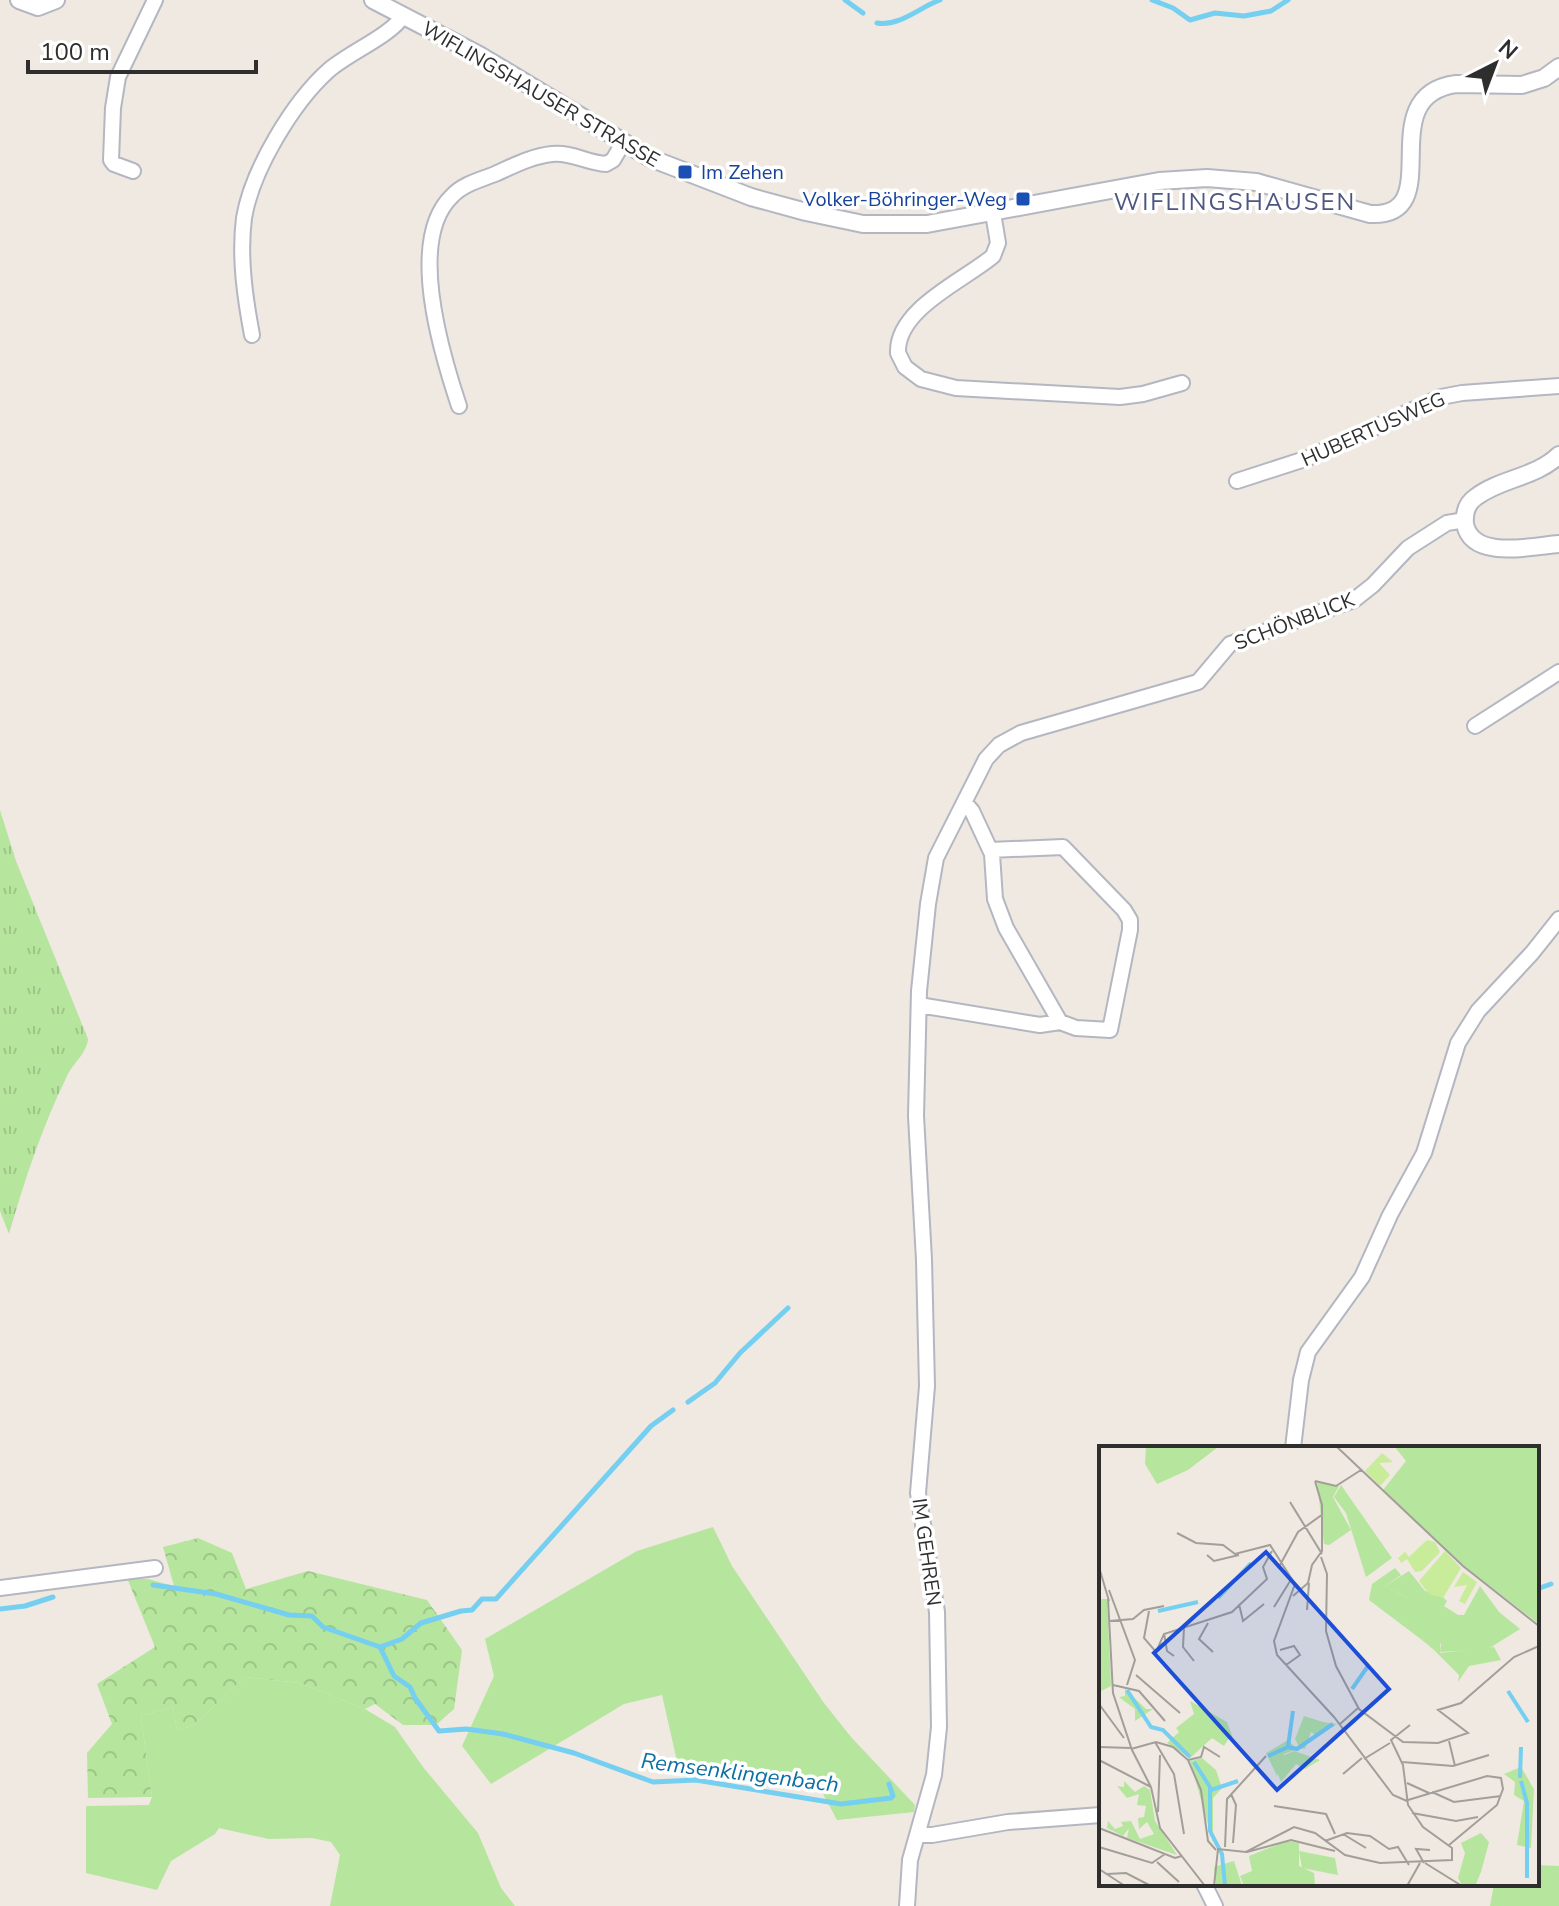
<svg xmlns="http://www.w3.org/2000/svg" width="1559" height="1906" font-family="'Nunito Sans',sans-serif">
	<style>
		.grass { fill: url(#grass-tufts) }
		.forest { fill: url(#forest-crowns) }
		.park { fill: #b6e59e }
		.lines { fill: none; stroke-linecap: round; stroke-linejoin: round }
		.stream { stroke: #75cff0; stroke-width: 5 }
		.minor-casing { stroke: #b4b7c1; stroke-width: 18 }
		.tertiary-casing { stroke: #b4b7c1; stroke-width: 20 }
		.minor { stroke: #fff; stroke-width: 14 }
		.tertiary { stroke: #fff; stroke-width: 16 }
		.transit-dot { fill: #1a4fb4; stroke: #fff; stroke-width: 3 }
		.labels { text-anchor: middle; stroke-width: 7; stroke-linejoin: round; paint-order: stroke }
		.street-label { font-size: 20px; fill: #2e2e2e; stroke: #fff }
		.transit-label { font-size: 20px; fill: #164399; stroke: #fff; text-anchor: start }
		.water-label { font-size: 22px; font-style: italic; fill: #0d6fa3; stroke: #fff }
		.quarter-label { font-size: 24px; letter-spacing: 2px; fill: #4d5680; stroke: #fff }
		.inset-river { fill: none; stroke: #75cff0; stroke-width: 4 }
		.inset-road { fill: none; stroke: #a29e99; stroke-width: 2 }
		.view { fill: #1d4ed8; fill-opacity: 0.15; stroke: #1d4ed8; stroke-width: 4 }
		.inset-edge { fill: none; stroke: #2e2e2e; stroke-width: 4 }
	</style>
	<defs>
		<pattern id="grass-tufts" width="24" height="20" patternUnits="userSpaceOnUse" patternTransform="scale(2)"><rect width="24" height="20" fill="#b6e59e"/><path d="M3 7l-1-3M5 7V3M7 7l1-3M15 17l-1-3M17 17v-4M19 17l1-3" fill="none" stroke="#9dc588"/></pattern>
		<pattern id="forest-crowns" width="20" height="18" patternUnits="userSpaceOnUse" patternTransform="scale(2)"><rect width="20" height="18" fill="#b6e59e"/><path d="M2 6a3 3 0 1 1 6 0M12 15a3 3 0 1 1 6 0" fill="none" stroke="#9dc588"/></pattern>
	</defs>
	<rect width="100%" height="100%" fill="#efe9e1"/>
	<path class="grass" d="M 0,810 L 16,861 L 88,1039 C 87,1053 73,1063 67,1076 C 42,1127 25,1179 9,1234 L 0,1211 Z"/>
	<path class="forest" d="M 198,1538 L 232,1553 L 246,1589 L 308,1571 L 427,1600 L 462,1650 L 454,1709 L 436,1725 L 403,1725 L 375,1704 L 365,1709 L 300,1683 L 245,1677 L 195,1724 L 177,1731 L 173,1707 L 141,1716 L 152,1797 L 88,1798 L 87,1753 L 112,1724 L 97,1684 L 155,1647 L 127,1578 L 148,1579 L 174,1586 L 163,1547 Z"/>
	<path class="park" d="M 713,1527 L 732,1566 L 824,1703 L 851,1737 L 915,1805 L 914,1812 L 837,1820 L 820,1788 L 679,1770 L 662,1695 L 624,1704 L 491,1784 L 462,1746 L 494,1676 L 485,1639 L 637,1551 Z
		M 245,1677 L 300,1683 L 365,1709 L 395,1727 L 423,1767 L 478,1833 L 501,1888 L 515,1906 L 330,1906 L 340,1855 L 331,1842 L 312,1838 L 269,1839 L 219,1828 L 215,1834 L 171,1861 L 157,1890 L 86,1873 L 86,1806 L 149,1805 L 152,1797 L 141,1716 L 173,1707 L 177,1731 L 195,1724 Z
		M 1537,1865 L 1559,1866 L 1559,1906 L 1490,1906 L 1494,1884 L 1537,1884 Z"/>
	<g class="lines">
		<path class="stream" d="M 845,0 L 863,13
			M 1152,0 L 1173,8 L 1190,20 L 1215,13 L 1244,16 L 1271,11 L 1288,0
			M 877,23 C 899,27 920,7 940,0
			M 688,1402 L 715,1383 L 740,1353 L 788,1308
			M 153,1585 L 216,1594 L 289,1615 L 312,1616 L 323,1627 L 380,1647 L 394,1676 L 410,1687 L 415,1698 L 439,1731 L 466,1729 L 503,1734 L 574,1753 L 653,1782 L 696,1780 L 841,1804 L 891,1798 L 893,1796 L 889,1784
			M 1537,1589 L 1551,1584
			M 0,1609 L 25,1606 L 53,1597
			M 380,1647 L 402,1639 L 421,1623 L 461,1611 L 472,1610 L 482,1599 L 496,1599 L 651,1426 L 673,1410"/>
		<g class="minor-casing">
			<path id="minor" d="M 133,171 L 114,164 L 111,160 L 113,108 L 118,77 L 155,0
				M 993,213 L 998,243 L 993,256 C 965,280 896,309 898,353 L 905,367 L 921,379 L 956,388 L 1120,397 L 1143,394 L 1182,383
				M 252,335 C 245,298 239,257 244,218 C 252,170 293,102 329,70 C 350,52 390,36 403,16
				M 459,406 C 442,355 406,240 452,196 C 463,184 480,180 495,174 C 513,166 532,156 552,154 C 572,152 587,163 606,164 L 613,160 L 623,143
				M 1237,481 L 1308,458 L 1441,397 L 1462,393 L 1559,386
				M 1475,726 L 1559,672
				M 965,803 L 972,811 L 992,854 L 995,899 L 1006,928 L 1060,1022
				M 919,1005 L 1040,1025 L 1060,1022 L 1076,1028 L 1110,1030 L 1130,930 L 1130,920 L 1124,910 L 1063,847 L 990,850
				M 1293,1448 L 1301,1380 L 1308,1352 L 1362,1277 L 1390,1215 L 1424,1153 L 1458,1043 L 1478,1011 L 1532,953 L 1559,919
				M 0,1588 L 155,1568
				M 918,1835 L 932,1835 L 1008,1822 L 1101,1815
				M 1204,1884 L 1215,1906
				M 907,1906 L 910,1860 L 934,1775 L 939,1727 L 937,1612 L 918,1493 L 927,1386 L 924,1260 L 916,1116 L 919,991 L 928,904 L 936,858 L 986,759 L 999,745 L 1021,733 L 1198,682 L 1230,644 L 1354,600 L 1373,585 L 1408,548 L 1447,523 L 1465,520"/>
		</g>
		<g class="tertiary-casing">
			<path id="tertiary" d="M 19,0 L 38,7 L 56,0
				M 373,0 L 481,56 L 650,158 L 751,197 L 806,212 L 863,224 L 927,224 L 1159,181 L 1207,178 L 1256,182 L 1370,214 C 1451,218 1369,96 1456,84 L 1522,85 L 1544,78 L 1559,67
				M 1559,455 C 1535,478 1501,478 1476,497 C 1467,503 1464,513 1465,524 C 1472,561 1533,546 1559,544"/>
		</g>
		<use href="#minor" class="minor"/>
		<use href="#tertiary" class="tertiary"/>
	</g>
	<g class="transit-dot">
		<rect x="677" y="164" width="16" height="16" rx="4"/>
		<rect x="1015" y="191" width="16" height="16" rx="4"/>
	</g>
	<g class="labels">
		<g class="street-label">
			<text transform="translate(541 94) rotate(30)" y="7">WIFLINGSHAUSER STRASSE</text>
			<text transform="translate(1373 429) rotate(-24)" y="7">HUBERTUSWEG</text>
			<text transform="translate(1294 621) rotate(-21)" y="7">SCHÖNBLICK</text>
			<text transform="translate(927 1552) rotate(82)" y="7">IM GEHREN</text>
		</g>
		<g class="transit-label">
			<text x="701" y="179">Im Zehen</text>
			<text x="1007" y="206" text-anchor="end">Volker-Böhringer-Weg</text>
		</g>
		<g class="water-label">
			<text transform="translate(740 1772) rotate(7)" y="8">Remsenklingenbach</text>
		</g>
		<g class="quarter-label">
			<text x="1235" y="210">WIFLINGSHAUSEN</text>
		</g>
	</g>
	<g transform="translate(1099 1446)">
		<rect width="440" height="440" fill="#efe9e1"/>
		<path d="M 218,35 L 240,40 L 234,51 L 252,84 L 230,99 L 225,98 ZM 296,122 L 302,129 L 286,140 L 309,152 L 330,182 L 323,194 L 270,154 L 273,138 ZM 341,197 L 341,207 L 395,201 L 402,214 L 370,220 L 359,236 L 360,229 L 335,204 ZM 91,255 L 128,276 L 135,295 L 130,292 L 125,300 L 113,292 L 91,312 L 68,297 L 80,286 L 77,282 L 95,268 ZM 25,335 L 36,346 L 45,340 L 51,344 L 56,375 L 78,409 L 28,392 L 30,382 L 24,390 L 8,382 L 9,375 L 16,383 L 24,380 L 22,376 L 32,375 L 41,393 L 55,388 L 48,376 L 40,383 L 39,372 L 45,371 L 47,360 L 38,359 L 40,348 L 28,352 L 18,340 L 25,341 ZM 382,387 L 390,396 L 382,426 L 376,440 L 363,439 L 359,432 L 366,407 L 362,397 ZM 200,405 L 236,412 L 239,429 L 203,422 Z" fill="#b6e59e"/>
		<path d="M 47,0 L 119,0 L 119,1 L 89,24 L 58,38 L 46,18 ZM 295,0 L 440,0 L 440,178 L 364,119 L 284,44 L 307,15 ZM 310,125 L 326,145 L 341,148 L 348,155 L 345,160 L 359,169 L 365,169 L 381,140 L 400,166 L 421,183 L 389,203 L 341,206 L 342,197 L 335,204 L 323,194 L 329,182 L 310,172 L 309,152 L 286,140 ZM 189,294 L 198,303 L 185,308 L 178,330 L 167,307 ZM 422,321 L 435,343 L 432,402 L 418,399 L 425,355 L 415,349 L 416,336 L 405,328 Z" fill="#b6e59e"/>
		<path d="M 242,39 L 293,112 L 267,131 L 247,67 L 235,51 ZM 1,153 L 8,153 L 12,240 L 2,245 ZM 26,243 L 47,263 L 54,263 L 36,275 L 36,263 L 20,251 L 26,250 ZM 205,270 L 224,276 L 238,278 L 218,290 L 212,286 L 206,303 L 201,302 L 196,293 ZM 195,305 L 221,314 L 206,323 L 197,318 L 182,336 L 176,321 L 181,311 ZM 103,312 L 117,324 L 123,342 L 114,352 L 114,396 L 91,315 ZM 187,395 L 200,397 L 200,420 L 215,427 L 216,440 L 145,440 L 141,430 L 153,425 L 150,410 ZM 135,415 L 143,440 L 117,440 L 115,421 Z" fill="#b6e59e"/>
		<path d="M 283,7 L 294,16 L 280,17 L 291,29 L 281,40 L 266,25 ZM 328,94 L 336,96 L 341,106 L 323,125 L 316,126 L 308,113 L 302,117 L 299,112 L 306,106 L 310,111 ZM 346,105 L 362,122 L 344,152 L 330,148 L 320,135 ZM 364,126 L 378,136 L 366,158 L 360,155 L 368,139 L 355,141 Z" fill="#c9ec9a"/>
		<path class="inset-river" d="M 119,152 L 152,117M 59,165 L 99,156M 253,243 L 269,220M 28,244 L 52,281 L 64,284 L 91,311M 409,245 L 429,276M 189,301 L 194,265M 169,310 L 189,301 L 198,303 L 234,278M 95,316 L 111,341 L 111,385 L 123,408 L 126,440M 421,332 L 422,301M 422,335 L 428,357 L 428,432M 112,344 L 139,335"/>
		<path class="inset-road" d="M 237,0 L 364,120 L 440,180M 216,35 L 237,40 L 262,24M 191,56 L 223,108M 78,87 L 97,97 L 124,99 L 136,108 L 171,99 L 196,138 L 175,195 L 178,209 L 235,271 L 294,349 L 308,355M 108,109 L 115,115 L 140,109M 222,111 L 228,128 L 227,185 L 237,220 L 260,263 L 304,296 L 339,297 L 369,287 L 339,264 L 362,257 L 415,211 L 440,200M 181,119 L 199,86 L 224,68M 0,121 L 10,155M 10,144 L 36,214 L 28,239M 194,150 L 209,137 L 213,119 L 223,105 L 223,59 L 216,35M 9,153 L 14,247 L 33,304 L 52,341 L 61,382 L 106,440M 140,158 L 144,175 L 165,158M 175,161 L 193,132M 208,164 L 210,137M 50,165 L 45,192 L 57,206 L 65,188 L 133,166 L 168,133 L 164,121 L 173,105M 10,175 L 34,173 L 45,164 L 65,160M 109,177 L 100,193 L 114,206M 85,182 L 84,201 L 95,215M 65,187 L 68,205 L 75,210M 181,204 L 195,200 L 201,209 L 187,219M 37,229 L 81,267M 14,239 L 40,245 L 66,275M 0,258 L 25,292M 241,278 L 259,262M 350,295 L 356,320M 56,296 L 75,328 L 85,388M 0,301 L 32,302M 32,303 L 57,296 L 74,301 L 89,314 L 102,344 L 109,395 L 117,404M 265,313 L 291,297M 0,314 L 52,341M 89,314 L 102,311 L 105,301 L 121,311M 303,316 L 354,320 L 390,309M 244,328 L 263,312M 308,337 L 330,347M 333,346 L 355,356 L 402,350M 132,348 L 137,359 L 134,397M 309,354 L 388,330 L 402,332 L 404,343 L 398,359 L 350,399M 175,360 L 227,368 L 236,388M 59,366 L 61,309M 313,367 L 357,375 L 379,371M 0,382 L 76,412 L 83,410M 244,388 L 267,402M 226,395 L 248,387 L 271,390 L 290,403 L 299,401 L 310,419M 0,401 L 53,417 L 66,408M 126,401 L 128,353 L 167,310M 148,406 L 192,394 L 236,405M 58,416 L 80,436M 325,417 L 317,403 L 331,404M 326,417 L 363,440M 0,423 L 26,440M 8,428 L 27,427 L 52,440M 115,440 L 119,403 L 147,406 L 195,381 L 216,387 L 246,409 L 281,417 L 353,414 L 353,402 L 324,381 L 309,359 L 304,319 L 292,294 L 311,279M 231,440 L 256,440M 308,440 L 321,417"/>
		<path class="view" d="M 167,106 L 290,243 L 178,344 L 55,207 Z"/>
		<rect width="440" height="440" class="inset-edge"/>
	</g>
	<g transform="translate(1495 64) rotate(42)" stroke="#ffffff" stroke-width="6" paint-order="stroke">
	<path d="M0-6L14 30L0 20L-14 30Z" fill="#2e2e2e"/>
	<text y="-12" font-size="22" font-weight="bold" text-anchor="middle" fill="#2e2e2e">N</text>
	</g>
	<path d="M28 60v12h228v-12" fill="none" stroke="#2e2e2e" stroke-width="4"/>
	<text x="40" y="60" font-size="24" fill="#2e2e2e" stroke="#ffffff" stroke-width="6" paint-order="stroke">100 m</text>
</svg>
